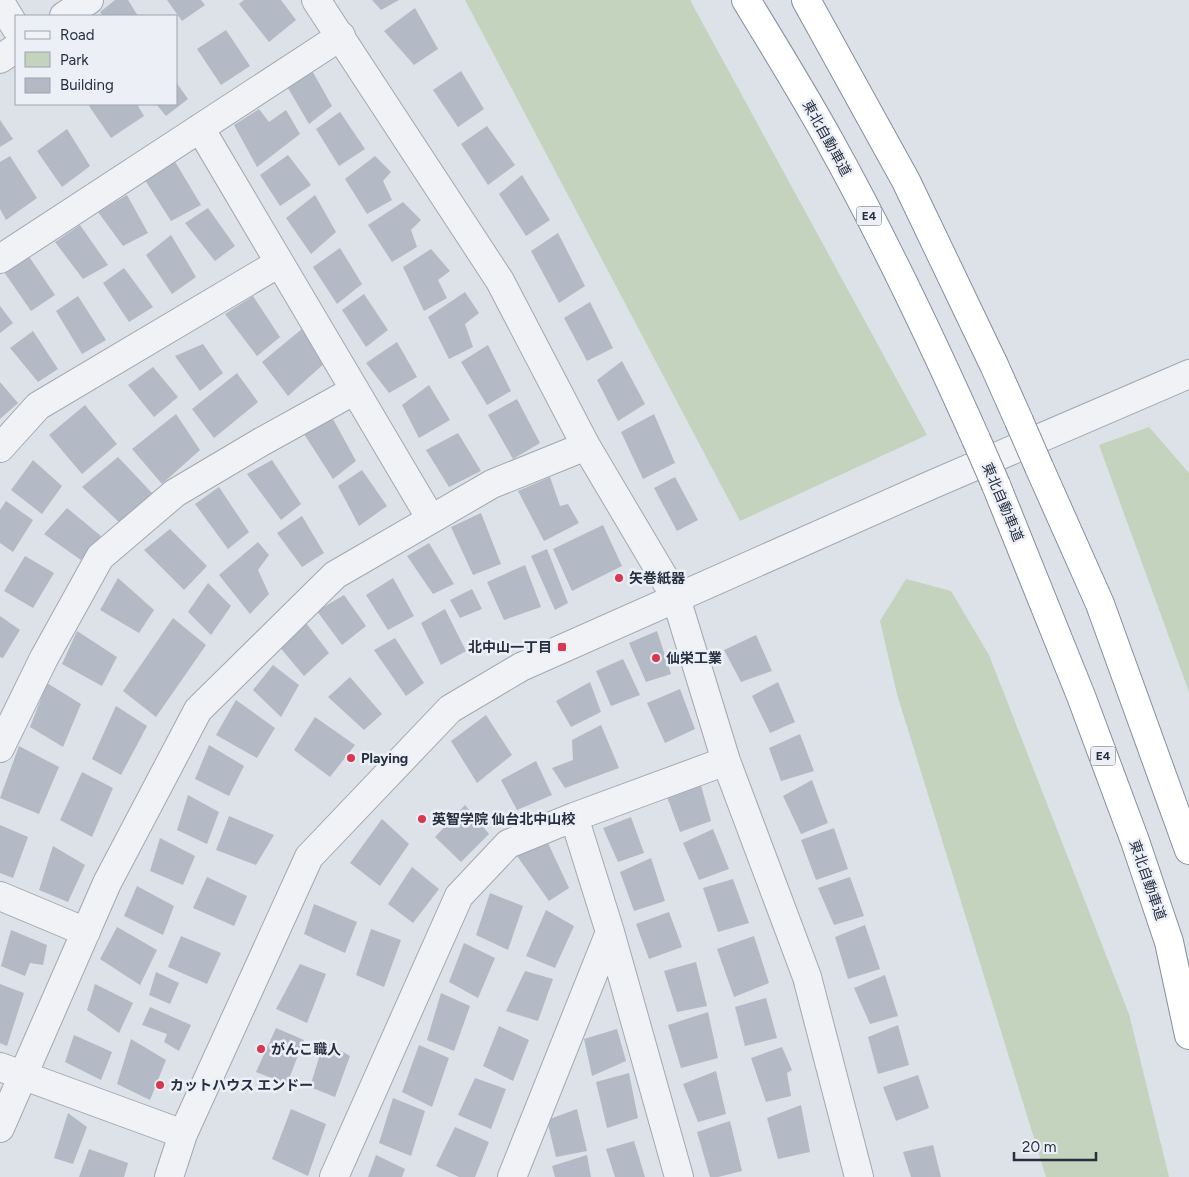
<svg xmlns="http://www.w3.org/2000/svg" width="1189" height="1177" font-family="Figtree,'Noto Sans JP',sans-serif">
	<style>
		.green { fill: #c3d3bd }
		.building { fill: #b3bac5 }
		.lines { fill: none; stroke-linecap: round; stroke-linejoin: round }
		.minor-casing { stroke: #a2a8b2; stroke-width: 30 }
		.highway-casing { stroke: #838fa0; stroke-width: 30 }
		.minor { stroke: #f0f2f6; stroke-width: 28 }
		.highway { stroke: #fff; stroke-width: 28 }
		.highway-bridge-casing { stroke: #838fa0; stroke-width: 30; stroke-linecap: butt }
		.highway-bridge { stroke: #fff; stroke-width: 28 }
		.poi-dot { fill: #d93650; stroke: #ecf0f6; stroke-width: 2 }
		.labels { text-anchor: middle; stroke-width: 5; stroke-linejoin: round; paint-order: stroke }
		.shield { fill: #ecf0f6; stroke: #616977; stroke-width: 1 }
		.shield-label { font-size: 12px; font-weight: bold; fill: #252f40 }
		.street-label { font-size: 14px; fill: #252f40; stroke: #ecf0f6 }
		.poi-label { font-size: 14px; font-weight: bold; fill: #252f40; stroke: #ecf0f6; text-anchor: start }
	</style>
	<rect width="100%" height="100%" fill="#dde1e8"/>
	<path class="green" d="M 465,0 L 690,0 L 927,435 L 740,521 Z
		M 1149,427 L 1189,473 L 1189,692 L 1099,445 Z
		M 906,579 L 951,591 L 989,655 L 1129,1014 L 1169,1177 L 1046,1177 L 897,694 L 880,621 Z"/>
	<path class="building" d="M 115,0 L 128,0 L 138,16 L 103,16 L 100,12 Z
		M 167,0 L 201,0 L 205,5 L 182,21 Z
		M 244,0 L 281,0 L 296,20 L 269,42 L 239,4 Z
		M 372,0 L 399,0 L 381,10 Z
		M 415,8 L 438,49 L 414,65 L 384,31 Z
		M 226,30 L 250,66 L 221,85 L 197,49 Z
		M 310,67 L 332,106 L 309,124 L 285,83 Z
		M 461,71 L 484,109 L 458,127 L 433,90 Z
		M 176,82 L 188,99 L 166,116 L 156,104 L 176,104 Z
		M 92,104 L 137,104 L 144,116 L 111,138 L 89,106 Z
		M 259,109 L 269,122 L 286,110 L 300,134 L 257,167 L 234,125 Z
		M 340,112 L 365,149 L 339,166 L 316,129 Z
		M 0,120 L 13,139 L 0,147 Z
		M 487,126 L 515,165 L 488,185 L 461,144 Z
		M 67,129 L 90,166 L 62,187 L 37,151 Z
		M 171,155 L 201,205 L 171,221 L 143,177 Z
		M 288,155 L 311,185 L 280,206 L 260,175 Z
		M 10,156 L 37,198 L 6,220 L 0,209 L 0,162 Z
		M 375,156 L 391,172 L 383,181 L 392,200 L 367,214 L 345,179 Z
		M 522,175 L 550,220 L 526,236 L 499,194 Z
		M 127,195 L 148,233 L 123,246 L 98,212 Z
		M 315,195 L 336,232 L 311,254 L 286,218 Z
		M 403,202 L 421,220 L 411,230 L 417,247 L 392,262 L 368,225 Z
		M 208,208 L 235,246 L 215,261 L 185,223 Z
		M 80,225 L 108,265 L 83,279 L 55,242 Z
		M 558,233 L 585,286 L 559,303 L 531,251 Z
		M 171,235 L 196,277 L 172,294 L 146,255 Z
		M 340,248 L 362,284 L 337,304 L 313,267 Z
		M 431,249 L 450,271 L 438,280 L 447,298 L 424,311 L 403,267 Z
		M 28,255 L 55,295 L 31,311 L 4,272 Z
		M 124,268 L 153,307 L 129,322 L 103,283 Z
		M 465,292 L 479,313 L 465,324 L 473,347 L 449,359 L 428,317 Z
		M 364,294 L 388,330 L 366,347 L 342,310 Z
		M 78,296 L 106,340 L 82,354 L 56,311 Z
		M 253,296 L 280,337 L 257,356 L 225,314 Z
		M 590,302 L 613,348 L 587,361 L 564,318 Z
		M 0,306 L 13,323 L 0,333 Z
		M 303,328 L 327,361 L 288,396 L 262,362 Z
		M 33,331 L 58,369 L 38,382 L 10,348 Z
		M 397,342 L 417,377 L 389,393 L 366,363 Z
		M 203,344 L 223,373 L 200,391 L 175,356 Z
		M 488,345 L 511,391 L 487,405 L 461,362 Z
		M 622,361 L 645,404 L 618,421 L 597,380 Z
		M 153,367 L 178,397 L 154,417 L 128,385 Z
		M 237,373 L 258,402 L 214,438 L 192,409 Z
		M 0,382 L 18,403 L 0,419 Z
		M 429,385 L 450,420 L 419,438 L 402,405 Z
		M 517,399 L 540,443 L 513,459 L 488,415 Z
		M 85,405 L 117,444 L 82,474 L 49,435 Z
		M 176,414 L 200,450 L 162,484 L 132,449 Z
		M 654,414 L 675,463 L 643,479 L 621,432 Z
		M 333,419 L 356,461 L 333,479 L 304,434 Z
		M 458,433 L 481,471 L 449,487 L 426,450 Z
		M 118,457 L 153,494 L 121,524 L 82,487 Z
		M 33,460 L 62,486 L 42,514 L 11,490 Z
		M 272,460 L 301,504 L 281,520 L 247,474 Z
		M 362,470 L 387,506 L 359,526 L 338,486 Z
		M 550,477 L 560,506 L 568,504 L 579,523 L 544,541 L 518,491 Z
		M 675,477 L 698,520 L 677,531 L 654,488 Z
		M 219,487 L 249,532 L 228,549 L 195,504 Z
		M 6,501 L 33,520 L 13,552 L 0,543 L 0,510 Z
		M 67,508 L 101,536 L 81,560 L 44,534 Z
		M 481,513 L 501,564 L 473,575 L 451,527 Z
		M 302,516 L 324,553 L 302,567 L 277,533 Z
		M 603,525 L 622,566 L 572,591 L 553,549 Z
		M 170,529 L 207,566 L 184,590 L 144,550 Z
		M 258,542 L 269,555 L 258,570 L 269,594 L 250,614 L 219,575 Z
		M 429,543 L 454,584 L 433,594 L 407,556 Z
		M 547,549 L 568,603 L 555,610 L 531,556 Z
		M 25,556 L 54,573 L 33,608 L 4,591 Z
		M 525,565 L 541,607 L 504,620 L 487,582 Z
		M 118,578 L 154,610 L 139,633 L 100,610 Z
		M 393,578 L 414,616 L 388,630 L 366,595 Z
		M 208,583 L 231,606 L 211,635 L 188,612 Z
		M 472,589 L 482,609 L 460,618 L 450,600 Z
		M 344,595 L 366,626 L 342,645 L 317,611 Z
		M 445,609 L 466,651 L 441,665 L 421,623 Z
		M 0,616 L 20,630 L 3,658 L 0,657 Z
		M 173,618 L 206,645 L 156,717 L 123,691 Z
		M 303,619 L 329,653 L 304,676 L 278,645 Z
		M 77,631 L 117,657 L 102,686 L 62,664 Z
		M 657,631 L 671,674 L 646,682 L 629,643 Z
		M 756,635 L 772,671 L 741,682 L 724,650 Z
		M 395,638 L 424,683 L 406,696 L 374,650 Z
		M 623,659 L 640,695 L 611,706 L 596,671 Z
		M 273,665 L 299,685 L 281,717 L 253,690 Z
		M 350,677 L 382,714 L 364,730 L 328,697 Z
		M 590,682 L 601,712 L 571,727 L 556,701 Z
		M 778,682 L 795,722 L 770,733 L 752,696 Z
		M 47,683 L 81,704 L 63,747 L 30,727 Z
		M 680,689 L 695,729 L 665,743 L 647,703 Z
		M 236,700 L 275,728 L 257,758 L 216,735 Z
		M 116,706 L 147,726 L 121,775 L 92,759 Z
		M 486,715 L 512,755 L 477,783 L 451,741 Z
		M 315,717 L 355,745 L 330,777 L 294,750 Z
		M 601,725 L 619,768 L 565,788 L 552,768 L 573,760 L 572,740 Z
		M 800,734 L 814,771 L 781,781 L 769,748 Z
		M 209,745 L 244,766 L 229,796 L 195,779 Z
		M 19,746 L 59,767 L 39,814 L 0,798 Z
		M 536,761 L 552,795 L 517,810 L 501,780 Z
		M 82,772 L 113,788 L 92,837 L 60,820 Z
		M 812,780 L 828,823 L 801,834 L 783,796 Z
		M 700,782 L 711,821 L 680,832 L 666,794 Z
		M 188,795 L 219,812 L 207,844 L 177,830 Z
		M 465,805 L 489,834 L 461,862 L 435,837 Z
		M 229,816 L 274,835 L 256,865 L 216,850 Z
		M 631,817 L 644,853 L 618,862 L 603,828 Z
		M 382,819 L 409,844 L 380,886 L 350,863 Z
		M 0,825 L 28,837 L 13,878 L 0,873 Z
		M 834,828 L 848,869 L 816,880 L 801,840 Z
		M 713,829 L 729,869 L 699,880 L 683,843 Z
		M 160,838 L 195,856 L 183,885 L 150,871 Z
		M 547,841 L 569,888 L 549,901 L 517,856 Z
		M 53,846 L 85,865 L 68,902 L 39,890 Z
		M 651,858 L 665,901 L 634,911 L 620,872 Z
		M 412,867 L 439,889 L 413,923 L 388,904 Z
		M 207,877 L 247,896 L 234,926 L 193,908 Z
		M 850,877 L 864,916 L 834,925 L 818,888 Z
		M 733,879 L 749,923 L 718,932 L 703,888 Z
		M 137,886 L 174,906 L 163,935 L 124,916 Z
		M 490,893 L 523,906 L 508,950 L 476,935 Z
		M 314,904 L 357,922 L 345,953 L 304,934 Z
		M 546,910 L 574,926 L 555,968 L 526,956 Z
		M 669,912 L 682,947 L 649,959 L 636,924 Z
		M 865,925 L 880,969 L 848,979 L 835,937 Z
		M 117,927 L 157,950 L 140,985 L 100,959 Z
		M 371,929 L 401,940 L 384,987 L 356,975 Z
		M 11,930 L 47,945 L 43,965 L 30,963 L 25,976 L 1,966 Z
		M 181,936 L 221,953 L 207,984 L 168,967 Z
		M 754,936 L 769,983 L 734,997 L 717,949 Z
		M 464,943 L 495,958 L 478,998 L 449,982 Z
		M 696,962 L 707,1006 L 677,1012 L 664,971 Z
		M 300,964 L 326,974 L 307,1023 L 276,1009 Z
		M 525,971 L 553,979 L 538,1021 L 506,1011 Z
		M 156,972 L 179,983 L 170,1004 L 149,995 Z
		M 885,975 L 898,1016 L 870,1024 L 854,988 Z
		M 0,984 L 24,993 L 7,1046 L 0,1043 Z
		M 95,984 L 133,1003 L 119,1033 L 87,1010 Z
		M 441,993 L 470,1006 L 454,1051 L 427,1040 Z
		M 766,998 L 777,1038 L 745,1046 L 735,1007 Z
		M 150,1007 L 191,1025 L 179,1051 L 164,1042 L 167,1034 L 142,1025 Z
		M 708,1012 L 718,1058 L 681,1068 L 668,1025 Z
		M 898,1025 L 909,1065 L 878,1074 L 868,1037 Z
		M 499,1026 L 529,1040 L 513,1081 L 483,1066 Z
		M 276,1028 L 304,1040 L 287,1084 L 256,1072 Z
		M 617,1029 L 626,1061 L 592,1076 L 584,1039 Z
		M 74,1035 L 112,1052 L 101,1080 L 65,1062 Z
		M 131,1039 L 166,1060 L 150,1100 L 117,1084 Z
		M 324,1041 L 350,1056 L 335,1097 L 310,1087 Z
		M 419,1045 L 449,1058 L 432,1107 L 402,1092 Z
		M 782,1047 L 792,1070 L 787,1073 L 791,1096 L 766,1102 L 751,1058 Z
		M 716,1071 L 726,1114 L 698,1122 L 683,1084 Z
		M 629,1073 L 638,1118 L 607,1128 L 596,1082 Z
		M 918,1075 L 929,1108 L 896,1121 L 883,1087 Z
		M 475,1078 L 506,1089 L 491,1129 L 458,1115 Z
		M 393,1098 L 425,1111 L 411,1156 L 379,1143 Z
		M 801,1105 L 810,1152 L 778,1159 L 767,1118 Z
		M 291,1109 L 326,1124 L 308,1176 L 272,1159 Z
		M 577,1109 L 587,1151 L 556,1157 L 547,1120 Z
		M 68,1113 L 87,1127 L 73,1164 L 54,1158 Z
		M 730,1121 L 742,1171 L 718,1177 L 710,1177 L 697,1132 Z
		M 455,1127 L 489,1142 L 475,1177 L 459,1177 L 436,1166 Z
		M 634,1141 L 645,1177 L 615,1177 L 606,1149 Z
		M 933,1145 L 941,1177 L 911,1177 L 903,1152 Z
		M 89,1149 L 128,1163 L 124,1177 L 79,1177 Z
		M 376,1155 L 405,1169 L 402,1177 L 368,1177 Z
		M 587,1155 L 591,1177 L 555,1177 L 552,1166 Z"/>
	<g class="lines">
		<g class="minor-casing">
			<path id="minor" d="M 316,0 L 500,281 L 586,446 L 676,598 L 726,761 L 807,977 L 859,1177
				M 0,2 L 16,28
				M 64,16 L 89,0
				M 0,59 L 16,48
				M 200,128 L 431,519
				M 0,259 L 341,36
				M 0,448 L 38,406 L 279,263
				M 0,748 L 44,658 L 100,557 L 175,493 L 261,442 L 355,390
				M 574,817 L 610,932 L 679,1177
				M 0,896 L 86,932
				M 0,1067 L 183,1134
				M 0,1128 L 107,883 L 198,710 L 335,575 L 492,484 L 586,446
				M 169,1177 L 183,1134 L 309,857 L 450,709 L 521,667 L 931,485 L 1189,374
				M 334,1177 L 459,896 L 508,844 L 574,817 L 726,761
				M 512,1177 L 610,932"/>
		</g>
		<g class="highway-casing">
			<path id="highway" d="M 746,0 C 774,46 803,93 829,140 C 883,237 931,338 976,439
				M 806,0 L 906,181 L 994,365 L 1019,421
				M 1039,467 L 1100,604 L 1189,850
				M 996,485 L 1081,696 L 1135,841 L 1169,942 L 1189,1035"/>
		</g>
		<use href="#minor" class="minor"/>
		<use href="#highway" class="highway"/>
		<g class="highway-bridge-casing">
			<path id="highway-bridge" d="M 1019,421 L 1039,467
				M 976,439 L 996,485"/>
		</g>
		<use href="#highway-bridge" class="highway-bridge"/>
	</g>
	<g class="poi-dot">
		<circle cx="619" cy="578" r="5"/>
		<rect x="557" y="642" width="10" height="10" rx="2.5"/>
		<circle cx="656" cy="658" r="5"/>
		<circle cx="351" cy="758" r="5"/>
		<circle cx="422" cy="819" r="5"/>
		<circle cx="261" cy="1049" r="5"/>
		<circle cx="160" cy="1085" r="5"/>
	</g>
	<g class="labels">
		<g class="shield">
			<rect x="856.5" y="206.5" width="25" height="19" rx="4"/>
			<rect x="1090.5" y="746.5" width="25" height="19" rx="4"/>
		</g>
		<g class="shield-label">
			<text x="869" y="220">E4</text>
			<text x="1103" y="760">E4</text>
		</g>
		<g class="street-label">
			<text transform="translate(827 138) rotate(61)" y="5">東北自動車道</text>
			<text transform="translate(1003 502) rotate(67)" y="5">東北自動車道</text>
			<text transform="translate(1148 880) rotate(71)" y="5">東北自動車道</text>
		</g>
		<g class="poi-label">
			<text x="629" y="583">矢巻紙器</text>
			<text x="552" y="652" text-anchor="end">北中山一丁目</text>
			<text x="666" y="663">仙栄工業</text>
			<text x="361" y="763">Playing</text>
			<text x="432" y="824">英智学院 仙台北中山校</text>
			<text x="271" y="1054">がんこ職人</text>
			<text x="170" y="1090">カットハウス エンドー</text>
		</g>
	</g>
	<rect x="15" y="15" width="162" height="90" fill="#ecf0f6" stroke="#9ca3ad"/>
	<rect x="25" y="31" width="25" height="8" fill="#f0f2f6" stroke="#9ca3ad"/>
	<text x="60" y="40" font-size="15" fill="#252f40">Road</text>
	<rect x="25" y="52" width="25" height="15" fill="#c3d3bd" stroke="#9ca3ad"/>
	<text x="60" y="65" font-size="15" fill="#252f40">Park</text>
	<rect x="25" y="78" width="25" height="15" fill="#b3bac5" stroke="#9ca3ad"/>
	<text x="60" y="90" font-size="15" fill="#252f40">Building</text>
	<path d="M1014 1152v8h82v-8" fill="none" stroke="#252f40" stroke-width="2.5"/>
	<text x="1022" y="1152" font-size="15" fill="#252f40" stroke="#ecf0f6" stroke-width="4" paint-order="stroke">20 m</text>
</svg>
